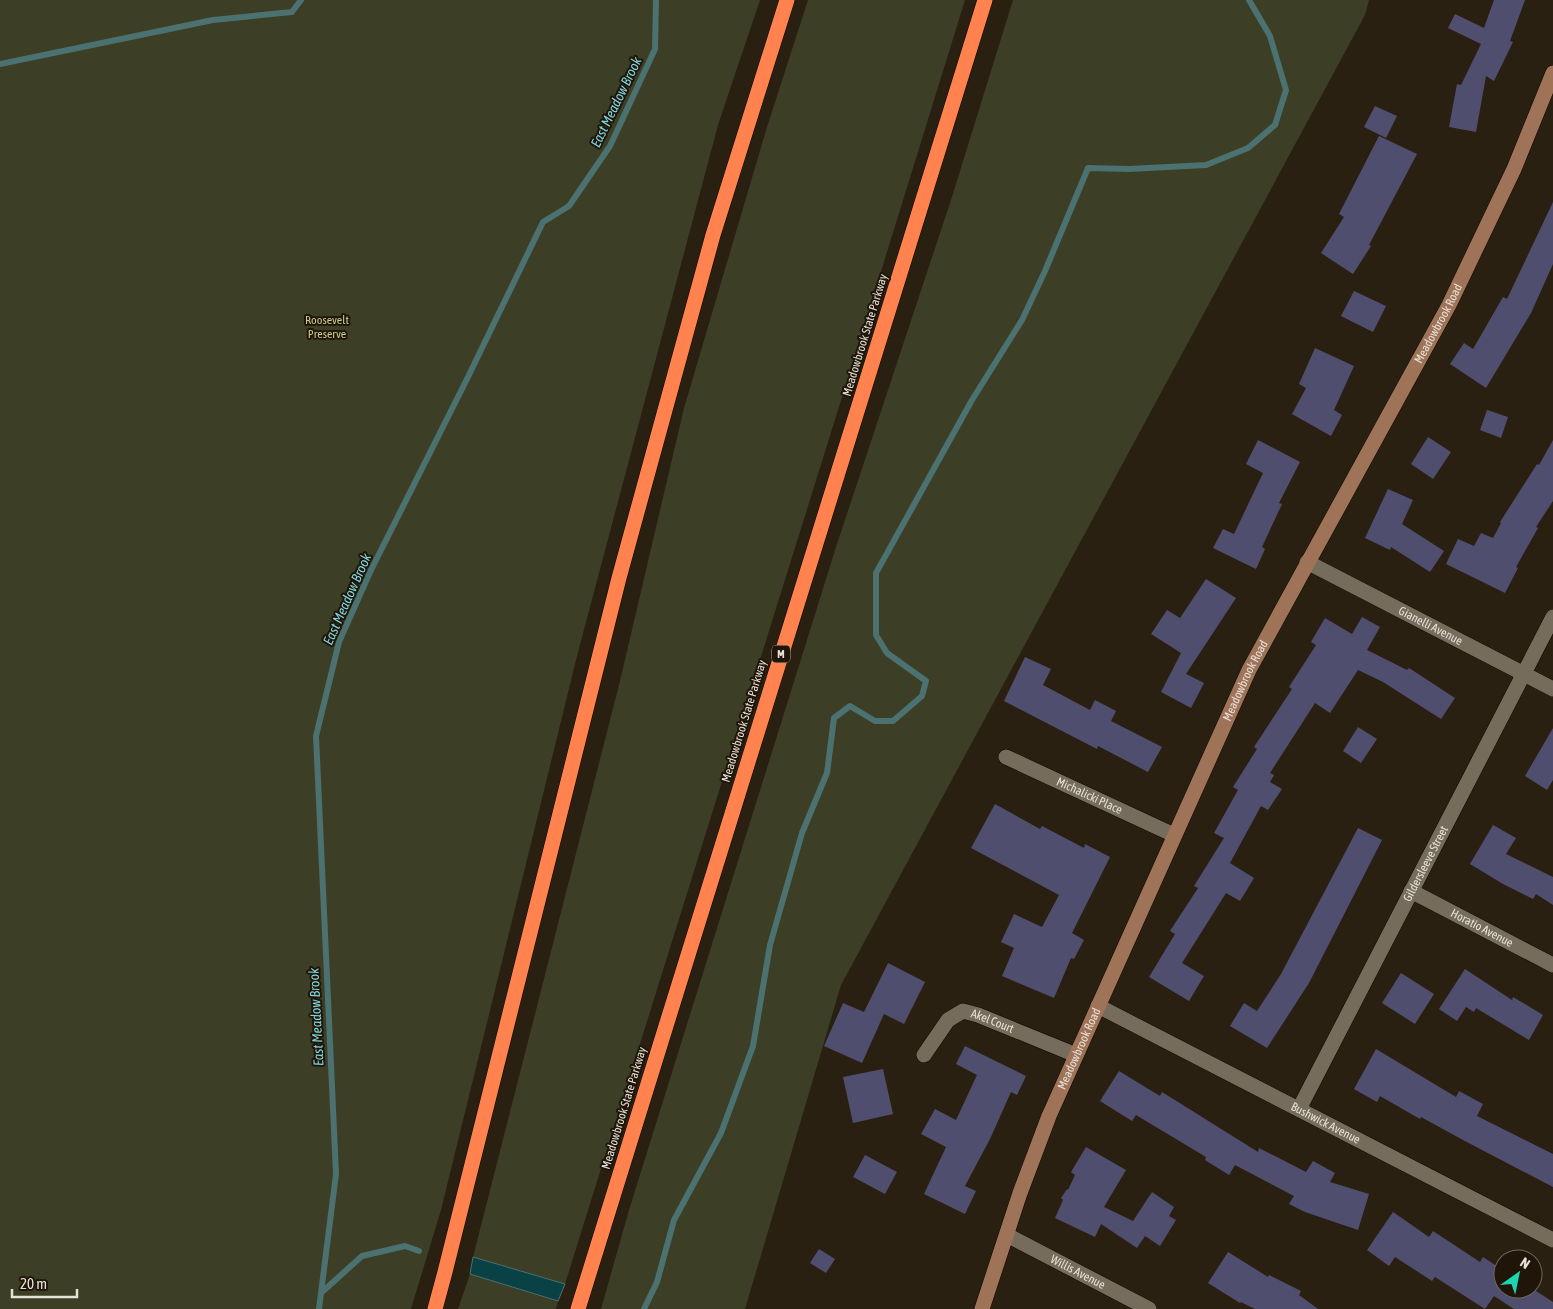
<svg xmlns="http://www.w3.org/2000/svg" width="1553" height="1309" font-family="'Asap Condensed',sans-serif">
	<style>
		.green { fill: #3c3e26 }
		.water { fill: #094145; stroke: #4c7171 }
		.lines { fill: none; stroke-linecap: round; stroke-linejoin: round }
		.stream { stroke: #4c7171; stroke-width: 6 }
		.building { fill: #504e6f }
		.street-casing { stroke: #110901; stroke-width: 16 }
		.secondary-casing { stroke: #110901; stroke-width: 16 }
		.highway-casing { stroke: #110901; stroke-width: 16 }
		.street { stroke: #766c5c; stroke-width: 15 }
		.secondary { stroke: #9f7358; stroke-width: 15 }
		.highway { stroke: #ff824f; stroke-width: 15 }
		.labels { text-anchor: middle; stroke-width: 4; stroke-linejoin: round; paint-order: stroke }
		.shield { fill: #1f1609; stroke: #aba49a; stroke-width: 1 }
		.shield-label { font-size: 11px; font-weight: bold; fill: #e7e1d8 }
		.park-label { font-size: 12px; fill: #cbce8d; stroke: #1f1609 }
		.street-label { font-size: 12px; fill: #e7e1d8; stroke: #1f1609 }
		.water-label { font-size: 14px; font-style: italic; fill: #7fd6de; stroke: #1f1609 }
	</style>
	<rect width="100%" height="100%" fill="#292012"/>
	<path class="green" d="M 0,0 L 760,0 L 718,125 L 577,656 L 441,1210 L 411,1309 L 0,1309 Z
		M 808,0 L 965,0 L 848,378 L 565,1284 L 473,1257 L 620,681 L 684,408 L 767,127 Z
		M 1013,0 L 1369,0 L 1365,15 L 841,985 L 745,1309 L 601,1309 L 629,1210 L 836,547 L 951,200 Z
		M 470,1274 L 558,1301 L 556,1309 L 458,1309 Z"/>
	<path class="water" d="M 473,1257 L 565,1284 L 558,1301 L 470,1274 Z"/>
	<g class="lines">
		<path class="stream" d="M 0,64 L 213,20 L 292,12 L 301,0
			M 321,1293 L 362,1256 L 405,1246 L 419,1251
			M 319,1309 L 336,1174 L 316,736 L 339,642 L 371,570 L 467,379 L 543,222 L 569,206 L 610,146 L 655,49 L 656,0
			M 644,1309 L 657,1282 L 674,1220 L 721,1133 L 753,1046 L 770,945 L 802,833 L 827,773 L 834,718 L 850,706 L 875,721 L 893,721 L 922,696 L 926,681 L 887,653 L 876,635 L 876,573 L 972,400 L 1022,320 L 1045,271 L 1088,168 L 1129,169 L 1206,165 L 1248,148 L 1275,125 L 1286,90 L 1270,36 L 1249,0"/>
	</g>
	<path class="building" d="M 1494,0 L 1525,0 L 1510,41 L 1513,42 L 1494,81 L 1486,76 L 1476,132 L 1449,127 L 1457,84 L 1461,85 L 1481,44 L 1448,28 L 1455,14 L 1484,28 Z
		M 1375,106 L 1397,116 L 1386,138 L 1364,127 Z
		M 1379,136 L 1417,154 L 1369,245 L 1371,246 L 1353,274 L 1321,253 L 1344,217 L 1339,214 Z
		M 1553,202 L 1553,264 L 1531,313 L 1486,388 L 1450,364 L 1464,343 L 1473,349 L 1503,297 L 1507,299 Z
		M 1354,291 L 1386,306 L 1373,332 L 1341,316 Z
		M 1315,348 L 1354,366 L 1334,410 L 1342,415 L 1331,436 L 1292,414 L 1306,388 L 1299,384 Z
		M 1487,410 L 1508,417 L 1501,438 L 1480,430 Z
		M 1428,437 L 1451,452 L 1433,479 L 1411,464 Z
		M 1258,440 L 1300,462 L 1279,503 L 1282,504 L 1262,547 L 1265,549 L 1256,569 L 1213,548 L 1223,529 L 1234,534 L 1263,473 L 1246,464 Z
		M 1553,440 L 1553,501 L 1536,527 L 1538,528 L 1516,567 L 1518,568 L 1505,593 L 1446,564 L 1458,539 L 1474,546 L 1481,533 L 1493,538 L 1501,523 L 1500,522 L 1537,464 L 1539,465 Z
		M 1388,489 L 1413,500 L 1402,524 L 1444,551 L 1430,572 L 1391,547 L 1390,550 L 1365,538 Z
		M 1206,579 L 1236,598 L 1186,674 L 1204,683 L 1191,708 L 1161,692 L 1181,653 L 1151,634 L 1167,610 L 1180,618 Z
		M 1362,617 L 1380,627 L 1367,650 L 1407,670 L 1409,668 L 1455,698 L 1441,719 L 1383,682 L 1358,670 L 1330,713 L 1315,703 L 1270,773 L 1274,775 L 1270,782 L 1282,789 L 1268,810 L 1261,806 L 1230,863 L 1254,878 L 1240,901 L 1226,893 L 1182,963 L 1204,976 L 1189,1001 L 1149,977 L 1175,934 L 1170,931 L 1198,888 L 1194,886 L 1224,838 L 1214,833 L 1238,790 L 1233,787 L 1257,749 L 1254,747 L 1292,689 L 1289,687 L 1316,645 L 1311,642 L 1325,618 L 1352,634 Z
		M 1025,657 L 1051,669 L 1043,685 L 1090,710 L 1095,700 L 1116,711 L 1111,721 L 1162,747 L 1148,772 L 1098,746 L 1097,749 L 1004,701 Z
		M 1358,727 L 1377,739 L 1361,763 L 1343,751 Z
		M 1553,728 L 1553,780 L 1547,790 L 1525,776 Z
		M 995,804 L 1040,829 L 1042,826 L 1084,848 L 1085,844 L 1110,857 L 1072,933 L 1084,940 L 1074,959 L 1071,958 L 1054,998 L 1002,976 L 1014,948 L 1001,942 L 1014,914 L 1042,927 L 1059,895 L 971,848 Z
		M 1493,825 L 1516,838 L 1506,854 L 1553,877 L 1553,905 L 1536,894 L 1533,899 L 1503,884 L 1470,864 Z
		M 1358,828 L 1382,840 L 1309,983 L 1267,1048 L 1230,1026 L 1244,1003 L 1257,1011 L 1281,974 Z
		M 888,963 L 925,982 L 904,1024 L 884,1014 L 862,1063 L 824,1046 L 843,1003 L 864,1012 Z
		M 1465,969 L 1512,1000 L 1513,997 L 1543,1015 L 1529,1040 L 1476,1008 L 1474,1012 L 1466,1007 L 1457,1021 L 1439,1009 Z
		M 1401,973 L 1434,994 L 1415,1024 L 1382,1003 Z
		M 965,1046 L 1026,1076 L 1017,1095 L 1011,1092 L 990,1139 L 965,1186 L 976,1191 L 965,1214 L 924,1194 L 946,1147 L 921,1134 L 935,1109 L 956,1120 L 977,1075 L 956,1064 Z
		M 1376,1049 L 1456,1097 L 1459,1091 L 1483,1104 L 1477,1116 L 1553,1154 L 1553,1187 L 1463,1140 L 1421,1117 L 1420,1119 L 1380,1096 L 1377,1102 L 1354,1089 Z
		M 883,1069 L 893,1114 L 853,1123 L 843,1077 Z
		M 1119,1071 L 1160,1096 L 1162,1092 L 1258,1152 L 1259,1148 L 1306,1172 L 1313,1161 L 1335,1173 L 1330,1182 L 1369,1194 L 1358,1230 L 1305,1212 L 1289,1204 L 1294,1196 L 1235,1165 L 1229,1175 L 1205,1160 L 1206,1157 L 1136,1115 L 1132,1121 L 1100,1101 Z
		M 1086,1147 L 1126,1170 L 1104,1207 L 1133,1221 L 1152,1192 L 1174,1207 L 1169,1216 L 1176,1220 L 1160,1246 L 1145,1236 L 1137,1248 L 1101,1224 L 1095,1237 L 1055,1218 L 1063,1200 L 1061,1198 L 1067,1189 L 1068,1190 L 1075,1175 L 1071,1172 Z
		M 865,1155 L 897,1172 L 885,1194 L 853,1177 Z
		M 1393,1212 L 1429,1237 L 1433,1231 L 1480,1262 L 1483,1257 L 1503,1270 L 1503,1289 L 1533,1289 L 1553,1302 L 1553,1309 L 1514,1309 L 1494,1296 L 1485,1309 L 1435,1277 L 1432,1281 L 1395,1257 L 1389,1266 L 1367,1250 Z
		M 819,1249 L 835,1259 L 826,1273 L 810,1263 Z
		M 1228,1252 L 1268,1277 L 1269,1275 L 1301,1291 L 1299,1295 L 1318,1309 L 1255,1309 L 1241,1302 L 1240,1303 L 1208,1283 Z"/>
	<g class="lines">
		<g class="street-casing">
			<g id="street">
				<path id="s1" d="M 1307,562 L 1553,689"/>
				<path id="s2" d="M 1006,757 L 1174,835"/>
				<path id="s3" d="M 1411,891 L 1553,965"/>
				<path id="s4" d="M 1098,1006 L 1553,1240"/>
				<path id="s5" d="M 924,1055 L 948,1020 L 963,1011 L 978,1015 L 1076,1055"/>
				<path id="s6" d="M 1299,1109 L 1553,617"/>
				<path id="s7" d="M 1007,1235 L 1149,1309"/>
			</g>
		</g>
		<g class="secondary-casing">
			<g id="secondary">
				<path id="s8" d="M 982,1309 L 1020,1193 L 1049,1116 L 1249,670 L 1449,305 L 1514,169 L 1553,73"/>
			</g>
		</g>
		<g class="highway-casing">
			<path id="highway" d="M 435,1309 L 445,1272 L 619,578 L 713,235 L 787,0
				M 578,1309 L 985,0"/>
		</g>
		<use href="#street" class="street"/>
		<use href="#secondary" class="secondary"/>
		<use href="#highway" class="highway"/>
	</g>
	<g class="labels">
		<rect class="shield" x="772" y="645.5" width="18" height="17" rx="4"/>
		<g class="shield-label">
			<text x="781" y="658">M</text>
		</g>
		<g class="park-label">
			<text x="327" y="324">Roosevelt<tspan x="327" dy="14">Preserve</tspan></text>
		</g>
		<g class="street-label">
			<text dy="4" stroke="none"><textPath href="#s8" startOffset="1088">Meadowbrook Road</textPath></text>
			<text transform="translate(865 335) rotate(-73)" y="4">Meadowbrook State Parkway</text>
			<text dy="4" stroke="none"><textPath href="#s1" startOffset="139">Gianelli Avenue</textPath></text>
			<text dy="4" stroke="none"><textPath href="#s8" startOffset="682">Meadowbrook Road</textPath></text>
			<text transform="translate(744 721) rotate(-73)" y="4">Meadowbrook State Parkway</text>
			<text dy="4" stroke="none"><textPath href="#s2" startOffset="92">Michalicki Place</textPath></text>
			<text dy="4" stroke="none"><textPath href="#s6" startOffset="276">Gildersleeve Street</textPath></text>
			<text dy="4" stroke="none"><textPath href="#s3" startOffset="80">Horatio Avenue</textPath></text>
			<text dy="4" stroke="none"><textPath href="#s5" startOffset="91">Akel Court</textPath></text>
			<text dy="4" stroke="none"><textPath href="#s8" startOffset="278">Meadowbrook Road</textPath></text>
			<text transform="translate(624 1108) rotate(-73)" y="4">Meadowbrook State Parkway</text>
			<text dy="4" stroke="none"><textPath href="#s4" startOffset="256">Bushwick Avenue</textPath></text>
			<text dy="4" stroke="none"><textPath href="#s7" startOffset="80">Willis Avenue</textPath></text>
		</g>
		<g class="water-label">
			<text transform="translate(616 102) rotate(-64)" y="5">East Meadow Brook</text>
			<text transform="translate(347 599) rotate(-66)" y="5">East Meadow Brook</text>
			<text transform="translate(316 1017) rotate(-93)" y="5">East Meadow Brook</text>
		</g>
	</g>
	<g transform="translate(1518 1274) rotate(33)"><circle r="24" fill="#1f1609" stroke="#6f675c"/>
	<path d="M0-4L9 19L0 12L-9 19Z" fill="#1cd5b1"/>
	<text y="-8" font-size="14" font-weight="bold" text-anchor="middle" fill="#e7e1d8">N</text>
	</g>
	<path d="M12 1289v8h65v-8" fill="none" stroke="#e7e1d8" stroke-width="2.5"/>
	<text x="20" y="1289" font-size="15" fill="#e7e1d8" stroke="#1f1609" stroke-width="4" paint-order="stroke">20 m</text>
</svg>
